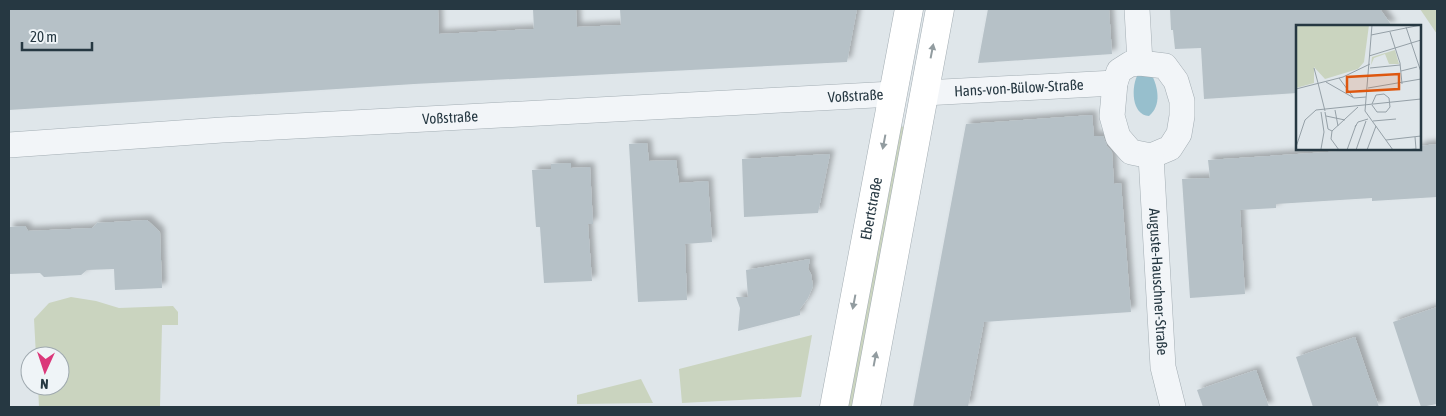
<svg xmlns="http://www.w3.org/2000/svg" width="1446" height="416" font-family="'Asap Condensed',sans-serif">
	<style>
		.green { fill: #cad4bf }
		.water { fill: #97bfcd }
		.building { fill: #b6c1c7; filter: url(#shadow) }
		.lines { fill: none; stroke-linecap: round; stroke-linejoin: round }
		.minor-casing { stroke: #a4aeb4; stroke-width: 26 }
		.secondary-casing { stroke: #a4aeb4; stroke-width: 29 }
		.minor { stroke: #f2f5f8; stroke-width: 25 }
		.secondary { stroke: #fff; stroke-width: 28 }
		.oneway { fill: #929ca0 }
		.labels { text-anchor: middle; stroke-width: 5; stroke-linejoin: round; paint-order: stroke }
		.street-label { font-size: 15px; fill: #263842; stroke: #eff4f7 }
		.inset-road { fill: none; stroke: #95a0a7; stroke-width: 1 }
		.view { fill: #de570f; fill-opacity: 0.15; stroke: #de570f; stroke-width: 2.5 }
		.inset-edge { fill: none; stroke: #263842; stroke-width: 2.5 }
	</style>
	<defs>
		<filter id="shadow"><feDropShadow dx="4.5" dy="-4.5" stdDeviation="2.5" flood-color="#0004"/></filter>
	</defs>
	<rect width="100%" height="100%" fill="#dfe6ea"/>
	<path class="green" d="M 1420,9 L 1437,9 L 1437,34 Z
		M 899,126 L 904,127 L 855,407 L 845,407 Z
		M 71,297 L 96,301 L 119,308 L 173,306 L 178,312 L 178,325 L 162,325 L 160,407 L 39,407 L 38,386 L 60,386 L 60,356 L 36,356 L 34,319 L 49,303 Z
		M 812,335 L 801,397 L 682,403 L 679,369 Z
		M 641,379 L 653,403 L 577,404 L 577,395 Z"/>
	<path class="water" d="M 1151,73 C 1158,87 1162,105 1149,116 C 1131,115 1131,86 1138,74 Z"/>
	<path class="building" d="M 9,9 L 438,9 L 439,34 L 534,29 L 533,9 L 576,9 L 577,27 L 621,25 L 620,9 L 857,9 L 847,62 L 414,84 L 9,110 Z
		M 988,9 L 1109,9 L 1112,54 L 978,63 Z
		M 1170,9 L 1380,9 L 1392,26 L 1297,26 L 1297,93 L 1204,99 L 1201,48 L 1175,49 L 1173,30 L 1171,30 Z
		M 1092,115 L 1094,136 L 1103,136 L 1107,146 L 1112,152 L 1114,184 L 1121,183 L 1131,312 L 984,322 L 968,407 L 913,407 L 966,124 Z
		M 647,143 L 649,161 L 676,160 L 679,183 L 708,181 L 712,242 L 685,244 L 687,300 L 638,302 L 629,144 Z
		M 1437,144 L 1437,197 L 1372,201 L 1372,198 L 1276,204 L 1276,208 L 1240,210 L 1245,294 L 1190,298 L 1182,179 L 1210,178 L 1208,160 L 1373,149 L 1420,149 L 1420,146 Z
		M 830,154 L 818,213 L 744,217 L 742,159 Z
		M 571,163 L 571,168 L 590,167 L 593,224 L 588,224 L 592,281 L 544,283 L 540,227 L 536,227 L 532,170 L 551,169 L 551,164 Z
		M 147,220 L 160,232 L 162,288 L 115,290 L 114,269 L 87,270 L 81,275 L 44,277 L 40,273 L 9,274 L 9,227 L 25,226 L 28,231 L 92,228 L 97,223 Z
		M 810,259 L 808,269 L 811,274 L 813,286 L 808,298 L 800,309 L 800,315 L 738,331 L 740,308 L 736,297 L 748,297 L 746,270 Z
		M 1437,307 L 1437,404 L 1421,407 L 1393,322 Z
		M 1355,337 L 1379,407 L 1313,407 L 1296,357 Z
		M 1256,370 L 1269,407 L 1203,407 L 1197,390 Z"/>
	<g class="lines">
		<g class="minor-casing">
			<g id="minor">
				<path d="M 1137,9 L 1140,63"/>
				<path d="M 1140,63 L 1165,66 L 1176,81 L 1182,101 L 1182,116 L 1179,134 L 1170,148 L 1151,156 L 1131,152 L 1118,137 L 1112,116 L 1115,83 L 1119,71 L 1130,64 Z"/>
				<path id="s1" d="M 924,93 L 1115,83"/>
				<path id="s2" d="M 9,145 L 222,130 L 893,94"/>
				<path id="s3" d="M 1151,156 L 1163,367 L 1173,407"/>
			</g>
		</g>
		<g class="secondary-casing">
			<g id="secondary">
				<path id="s4" d="M 834,407 L 909,9"/>
				<path d="M 866,407 L 940,9"/>
			</g>
		</g>
		<use href="#minor" class="minor"/>
		<use href="#secondary" class="secondary"/>
	</g>
	<defs><path id="oneway-solid" d="M-6-.8H1V-3.2L6.5 0L1 3.2V.8H-6Z" transform="scale(1.25)"/></defs>
	<g class="oneway">
		<use href="#oneway-solid" transform="translate(932 51) rotate(-79)"/>
		<use href="#oneway-solid" transform="translate(884 142) rotate(101)"/>
		<use href="#oneway-solid" transform="translate(854 302) rotate(101)"/>
		<use href="#oneway-solid" transform="translate(875 359) rotate(-79)"/>
	</g>
	<g class="labels">
		<g class="street-label">
			<text dy="5" stroke="none"><textPath href="#s1" startOffset="95">Hans-von-Bülow-Straße</textPath></text>
			<text dy="5" stroke="none"><textPath href="#s2" startOffset="848">Voßstraße</textPath></text>
			<text dy="5" stroke="none"><textPath href="#s2" startOffset="442">Voßstraße</textPath></text>
			<text dy="5" stroke="none"><textPath href="#s4" startOffset="202">Ebertstraße</textPath></text>
			<text dy="5" stroke="none"><textPath href="#s3" startOffset="126">Auguste-Hauschner-Straße</textPath></text>
		</g>
	</g>
	<g transform="translate(1296 25)">
		<rect width="125" height="125" fill="#dfe6ea"/>
		<path d="M 0,0 L 73,0 L 68,37 L 62,44 L 29,54 L 18,42 L 18,58 L 0,63 ZM 99,25 L 103,39 L 93,39 L 89,29 L 78,33 L 75,40 L 76,32 Z" fill="#cad4bf"/>
		<path class="inset-road" d="M 76,0 L 69,86 L 97,125M 110,2 L 125,47M 94,7 L 104,38 L 106,59M 75,10 L 125,0M 73,31 L 125,15M 18,43 L 22,58M 74,43 L 104,40M 105,46 L 121,42M 43,53 L 57,72M 30,57 L 58,73 L 70,72M 22,58 L 29,86M 72,63 L 125,54M 0,64 L 47,52 L 74,39M 76,79 L 80,70 L 88,69 L 93,73 L 94,82 L 90,87 L 81,87 L 76,80M 39,85 L 42,101M 25,87 L 28,107 L 25,124M 29,87 L 32,104 L 36,106M 30,91 L 49,95M 77,96 L 100,94M 59,102 L 62,97 L 72,94M 36,106 L 62,82M 36,106 L 35,114 L 43,125M 90,115 L 125,111M 0,122 L 9,95 L 20,85 L 125,74M 51,125 L 60,100M 60,125 L 70,96M 71,125 L 80,101M 110,125 L 120,124 L 119,112"/>
		<path class="view" d="M 103,49 L 103,64 L 51,67 L 51,52 Z"/>
		<rect width="125" height="125" class="inset-edge"/>
	</g>
	<rect width="1446" height="416" fill="none" stroke="#263842" stroke-width="20"/>
	<g transform="translate(45 371) rotate(183)"><circle r="24" fill="#eff4f7" stroke="#9fa9af"/>
	<path d="M0-4L9 19L0 12L-9 19Z" fill="#db387a"/>
	<text y="-8" font-size="14" font-weight="bold" text-anchor="middle" fill="#263842">N</text>
	</g>
	<path d="M22 42v8h70v-8" fill="none" stroke="#263842" stroke-width="2.5"/>
	<text x="30" y="42" font-size="15" fill="#263842" stroke="#eff4f7" stroke-width="4" paint-order="stroke">20 m</text>
</svg>
